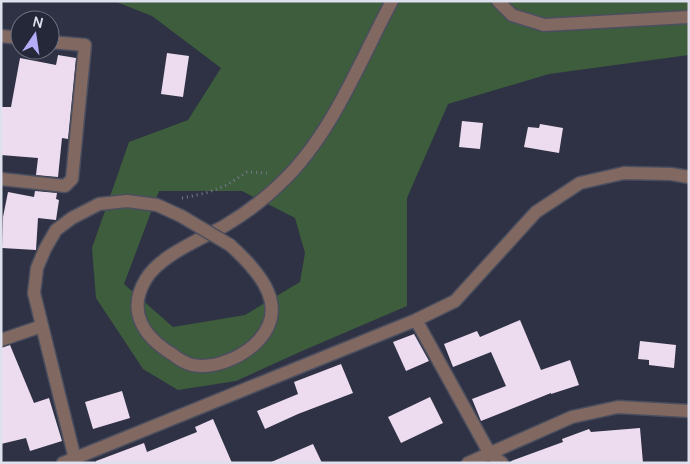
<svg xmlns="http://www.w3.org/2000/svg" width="690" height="464" font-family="Manrope,sans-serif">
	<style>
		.green { fill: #3d5d3c; fill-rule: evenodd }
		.building { fill: #eddcef }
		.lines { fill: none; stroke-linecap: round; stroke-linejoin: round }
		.minor-casing { stroke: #4a4e5f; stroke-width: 15 }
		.path { stroke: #767989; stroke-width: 3; stroke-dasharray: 1 4; stroke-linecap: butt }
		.minor { stroke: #816860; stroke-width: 12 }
		.minor-bridge-casing { stroke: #4a4e5f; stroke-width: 15; stroke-linecap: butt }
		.minor-bridge { stroke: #816860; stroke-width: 12 }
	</style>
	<rect width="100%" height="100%" fill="#2e3244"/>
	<path class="green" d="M 114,1 L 689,1 L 689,55 L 549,74 L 448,104 L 407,198 L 407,306 L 302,351 L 236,381 L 178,390 L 143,369 L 96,298 L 92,248 L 129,142 L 188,120 L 221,68 L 152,16 ZM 159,191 L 242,191 L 295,218 L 305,253 L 300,282 L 245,315 L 173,327 L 124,284 Z"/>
	<path class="building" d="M 167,53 L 189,56 L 183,97 L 161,94 Z
		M 58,55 L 76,58 L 68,139 L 62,138 L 58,177 L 36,175 L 38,158 L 1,155 L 1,107 L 11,107 L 20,58 L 56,65 Z
		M 462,121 L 483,123 L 480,149 L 459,147 Z
		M 540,124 L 563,128 L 559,153 L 524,147 L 528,127 L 539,128 Z
		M 35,191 L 57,193 L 56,199 L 59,200 L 56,220 L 38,218 L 36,250 L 2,248 L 3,217 L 8,192 L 34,197 Z
		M 520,320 L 541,370 L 570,360 L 579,385 L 551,394 L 551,393 L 481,421 L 472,399 L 506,386 L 491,352 L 453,367 L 444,344 L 477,331 L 480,337 Z
		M 414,334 L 429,361 L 406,371 L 393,342 Z
		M 640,341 L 676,345 L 674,368 L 649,365 L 649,360 L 638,359 Z
		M 10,345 L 34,403 L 49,398 L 62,441 L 30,451 L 26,438 L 1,444 L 1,348 Z
		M 341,364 L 353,393 L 298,414 L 265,429 L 257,411 L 298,394 L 294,382 Z
		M 122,391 L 130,418 L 93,429 L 85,402 Z
		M 430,397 L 443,423 L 401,443 L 388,417 Z
		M 213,419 L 232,463 L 96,463 L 96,461 L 144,443 L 147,452 L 197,432 L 195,427 Z
		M 640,428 L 643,463 L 512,463 L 511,461 L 563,442 L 562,439 L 589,429 L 591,432 Z
		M 313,444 L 322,463 L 269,463 Z"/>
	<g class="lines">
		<g class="minor-casing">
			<path id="minor" d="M 498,1 L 512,15 L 544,25 L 689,17
				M 1,36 L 20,38
				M 1,179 L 65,186 L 72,179 L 85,45 L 50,42
				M 230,245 C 260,272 293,309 254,345 C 238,359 213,369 192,365 C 185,363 177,358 172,354 C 144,337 126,311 146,279 C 160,255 202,239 226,225 C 246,213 267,197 283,181 C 332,134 360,61 392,1
				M 416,320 L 490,454 L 502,463
				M 1,340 L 42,326
				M 63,463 L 416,320 L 455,301 L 536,212 L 580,183 L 624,173 L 671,174 L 689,177
				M 76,463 L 34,293 L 37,268 L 45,249 L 56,230 L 72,218 L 99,204 L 127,201 L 157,205 L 181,216
				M 468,463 L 572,417 L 618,407 L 689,411"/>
		</g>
		<path class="path" d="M 182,198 L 206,193 L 227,185 L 247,172 L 267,173"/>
		<use href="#minor" class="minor"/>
		<g class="minor-bridge-casing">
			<path id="minor-bridge" d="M 181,216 L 230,245"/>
		</g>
		<use href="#minor-bridge" class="minor-bridge"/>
	</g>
	<rect width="690" height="464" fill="none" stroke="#dee1ed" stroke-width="5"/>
	<g transform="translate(35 35) rotate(13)"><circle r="24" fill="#242839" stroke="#6e7281"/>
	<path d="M0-4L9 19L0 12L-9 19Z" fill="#b5acf8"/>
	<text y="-8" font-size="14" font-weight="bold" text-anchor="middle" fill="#dee1ed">N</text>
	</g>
</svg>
